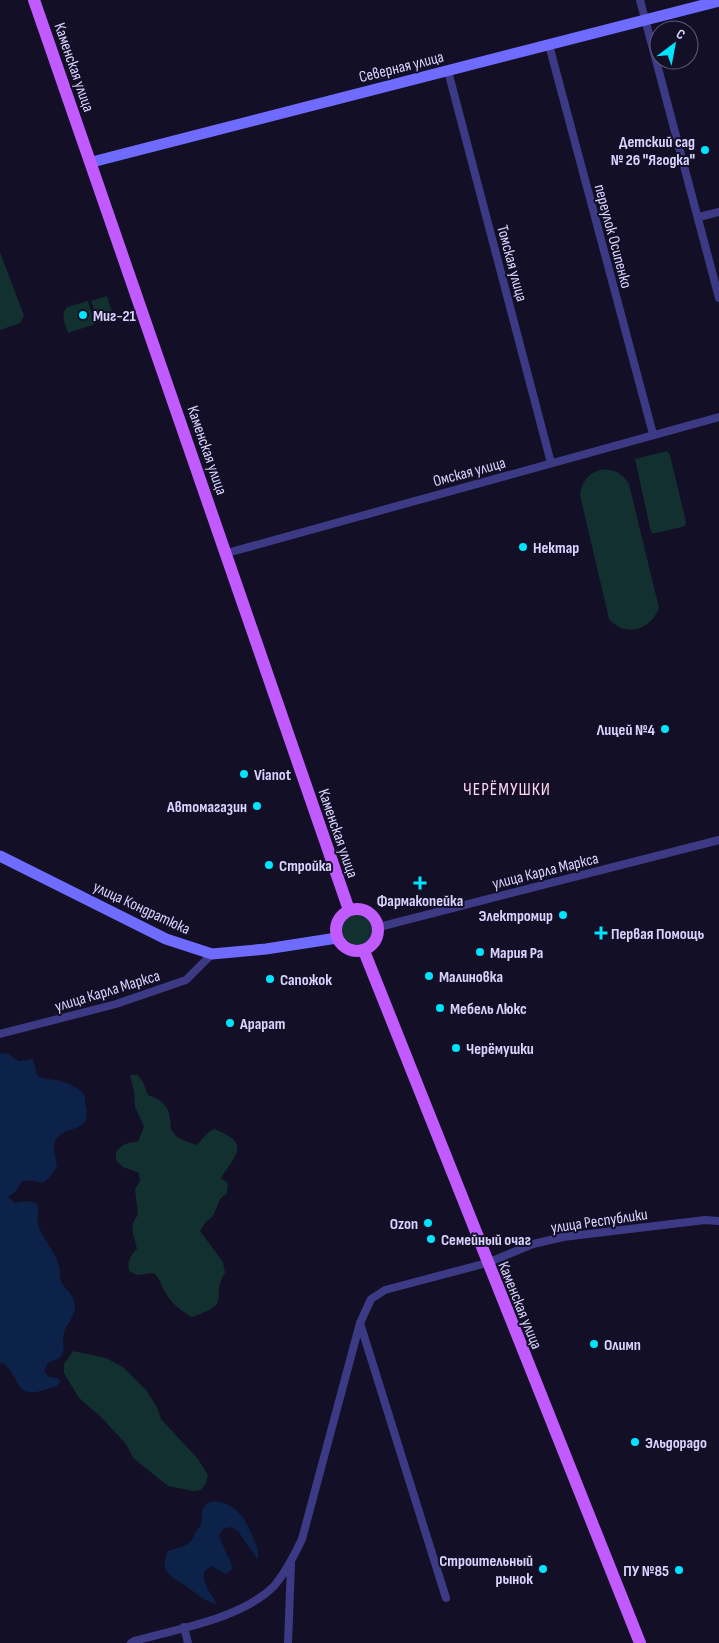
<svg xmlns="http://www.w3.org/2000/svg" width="719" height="1643" font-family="'Sofia Sans Condensed',sans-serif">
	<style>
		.green { fill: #12302f }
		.water { fill: #0c2248 }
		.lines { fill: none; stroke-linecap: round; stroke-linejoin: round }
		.street { stroke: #3d3a85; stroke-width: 8 }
		.secondary { stroke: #6f6bff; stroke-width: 11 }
		.primary { stroke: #c25bff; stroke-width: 12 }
		.poi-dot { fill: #00e5ff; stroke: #130f26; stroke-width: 2 }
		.labels { text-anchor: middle; stroke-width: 4; stroke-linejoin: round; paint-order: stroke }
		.street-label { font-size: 16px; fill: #d9d4ff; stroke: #130f26 }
		.poi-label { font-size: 16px; font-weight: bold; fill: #d9d4ff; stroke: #130f26; text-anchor: start }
		.neighbourhood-label { font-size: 18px; letter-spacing: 1px; fill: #ffd6f0; stroke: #130f26 }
	</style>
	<rect width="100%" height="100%" fill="#130f26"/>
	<path class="green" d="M 0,252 L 24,316 L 20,323 L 0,330 Z
		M 107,296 L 114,318 L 99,323 L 91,301 Z
		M 88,301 L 95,324 L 68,333 C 65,324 60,315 67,307 Z
		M 667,451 L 670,455 L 686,522 L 685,526 L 682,527 L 656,533 L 652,533 L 650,528 L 635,459 Z
		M 600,470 C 613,468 622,473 629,484 L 659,608 C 651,630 625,638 609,619 L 580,495 C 582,482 587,474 600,470 Z
		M339 930a19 19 0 1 1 38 0a19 19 0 1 1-38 0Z
		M 130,1075 L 138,1075 L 143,1082 L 148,1095 C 161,1099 169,1106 170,1119 C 171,1123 170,1128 172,1131 C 177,1139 188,1142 196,1145 C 203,1140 205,1133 214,1129 C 250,1143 238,1152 221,1178 L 228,1183 L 227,1193 L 220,1199 L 213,1216 L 205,1223 L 200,1231 L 223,1262 L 225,1273 C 209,1298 235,1303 192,1317 C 183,1312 171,1303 166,1294 C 161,1286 161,1280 154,1273 L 137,1275 L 129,1271 C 127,1261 130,1256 137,1249 C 134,1235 128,1227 138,1215 L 135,1189 L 140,1181 L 139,1173 L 123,1167 L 116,1160 L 116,1152 C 122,1144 128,1142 138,1142 L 144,1126 L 135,1107 L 134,1091 Z
		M 73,1351 L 106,1358 L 123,1367 L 146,1390 L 157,1407 L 161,1419 L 198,1459 L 208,1475 L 206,1483 L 201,1490 L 193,1491 L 168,1486 L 133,1458 L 126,1444 L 101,1417 L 79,1398 L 64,1373 L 64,1364 Z"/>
	<path class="water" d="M 0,1053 L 8,1054 L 19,1061 L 32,1059 C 37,1065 33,1073 40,1077 C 45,1079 51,1079 57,1080 C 66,1082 79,1087 85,1096 C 84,1104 89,1114 86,1119 C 81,1133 57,1126 54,1146 C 54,1153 56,1160 57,1167 C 41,1191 44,1179 22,1181 L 15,1192 L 8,1197 L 15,1203 L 28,1201 L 36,1203 C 42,1211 35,1216 39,1228 C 45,1241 55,1252 59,1266 C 61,1271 59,1277 61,1281 C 66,1291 76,1296 75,1308 C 74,1318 66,1324 64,1333 C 60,1349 72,1355 48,1363 L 44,1371 L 49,1377 L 58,1378 L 61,1382 C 57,1387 50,1388 44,1390 C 14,1400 20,1375 3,1363 L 0,1363 Z
		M 216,1501 C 238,1505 245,1519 253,1537 C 257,1546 259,1551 258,1560 L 238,1531 L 230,1527 L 223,1529 L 219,1536 C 223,1547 229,1557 233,1568 L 226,1574 L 211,1566 L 204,1572 C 204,1589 211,1591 217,1605 C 204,1600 201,1597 190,1589 C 175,1578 157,1573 168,1551 C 176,1548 187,1547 192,1540 C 197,1533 193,1532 201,1526 L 202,1510 L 207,1503 Z"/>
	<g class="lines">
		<path class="street" d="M 640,0 L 719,298
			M 549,45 L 653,434
			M 448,71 L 551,463
			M 699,217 L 719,212
			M 227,553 L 719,417
			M 379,927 L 719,840
			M 0,1034 L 116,1004 L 186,980 L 212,954
			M 360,1323 L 446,1598
			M 184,1627 L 188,1643
			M 131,1643 L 134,1641 C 177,1629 243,1618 274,1586 C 286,1572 294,1556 302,1539 L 360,1323 L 371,1299 L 385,1290 L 487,1263 L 533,1244 L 563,1237 L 705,1220 L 719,1221
			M 288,1643 L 291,1564"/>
		<path class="secondary" d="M 92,162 L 719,1
			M 0,856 L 166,939 L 212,954 L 266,949 L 337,938"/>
		<path class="primary" d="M 34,0 L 349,910
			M336 930a21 21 0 1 1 42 0a21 21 0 1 1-42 0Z
			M 364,951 L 640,1643"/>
	</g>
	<g class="poi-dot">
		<circle cx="705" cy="150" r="5"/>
		<circle cx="83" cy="315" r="5"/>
		<circle cx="523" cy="547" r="5"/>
		<circle cx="665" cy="729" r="5"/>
		<circle cx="244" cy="774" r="5"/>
		<circle cx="257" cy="806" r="5"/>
		<circle cx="269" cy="865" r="5"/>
		<path d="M417.5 875.5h5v5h5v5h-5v5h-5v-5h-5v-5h5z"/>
		<circle cx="563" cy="915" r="5"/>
		<path d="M598.5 925.5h5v5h5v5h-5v5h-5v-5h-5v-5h5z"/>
		<circle cx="480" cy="952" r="5"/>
		<circle cx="429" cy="976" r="5"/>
		<circle cx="270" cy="979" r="5"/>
		<circle cx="440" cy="1008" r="5"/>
		<circle cx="230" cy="1023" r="5"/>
		<circle cx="456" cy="1048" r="5"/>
		<circle cx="428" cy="1223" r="5"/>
		<circle cx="431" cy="1239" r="5"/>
		<circle cx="594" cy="1344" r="5"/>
		<circle cx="635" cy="1442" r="5"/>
		<circle cx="543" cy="1569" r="5"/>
		<circle cx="679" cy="1570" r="5"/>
	</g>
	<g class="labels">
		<g class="street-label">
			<text transform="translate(401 66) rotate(-14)" y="6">Северная улица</text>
			<text transform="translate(75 67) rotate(71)" y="6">Каменская улица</text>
			<text transform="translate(614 236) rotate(75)" y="6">переулок Осипенко</text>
			<text transform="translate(513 263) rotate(75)" y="6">Томская улица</text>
			<text transform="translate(208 450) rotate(71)" y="6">Каменская улица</text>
			<text transform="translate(469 471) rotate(-15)" y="6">Омская улица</text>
			<text transform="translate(339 833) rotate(71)" y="6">Каменская улица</text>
			<text transform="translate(545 870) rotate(-14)" y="6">улица Карла Маркса</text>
			<text transform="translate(142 907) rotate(25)" y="6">улица Кондратюка</text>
			<text transform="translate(107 990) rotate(-17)" y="6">улица Карла Маркса</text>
			<text transform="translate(599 1220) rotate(-8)" y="6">улица Республики</text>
			<text transform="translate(521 1305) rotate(68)" y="6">Каменская улица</text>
		</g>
		<g class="poi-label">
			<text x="695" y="147" text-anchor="end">Детский сад<tspan x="695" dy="18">№ 26 "Ягодка"</tspan></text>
			<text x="93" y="321">Миг-21</text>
			<text x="533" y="553">Нектар</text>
			<text x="655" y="735" text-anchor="end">Лицей №4</text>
			<text x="254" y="780">Vianot</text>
			<text x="247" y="812" text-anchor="end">Автомагазин</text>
			<text x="279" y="871">Стройка</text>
			<text x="420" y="906" text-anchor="middle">Фармакопейка</text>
			<text x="553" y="921" text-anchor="end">Электромир</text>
			<text x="611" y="939">Первая Помощь</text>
			<text x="490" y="958">Мария Ра</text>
			<text x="439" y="982">Малиновка</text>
			<text x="280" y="985">Сапожок</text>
			<text x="450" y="1014">Мебель Люкс</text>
			<text x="240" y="1029">Арарат</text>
			<text x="466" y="1054">Черёмушки</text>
			<text x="418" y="1229" text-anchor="end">Ozon</text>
			<text x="441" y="1245">Семейный очаг</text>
			<text x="604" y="1350">Олимп</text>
			<text x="645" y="1448">Эльдорадо</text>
			<text x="533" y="1566" text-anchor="end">Строительный<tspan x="533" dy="18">рынок</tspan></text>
			<text x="669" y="1576" text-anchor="end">ПУ №85</text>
		</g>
		<g class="neighbourhood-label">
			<text x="507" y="795">ЧЕРЁМУШКИ</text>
		</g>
	</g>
	<g transform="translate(674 45) rotate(32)"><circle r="24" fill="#130f26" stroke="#625e7d"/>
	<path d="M0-4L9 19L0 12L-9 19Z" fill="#00e5ff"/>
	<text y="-8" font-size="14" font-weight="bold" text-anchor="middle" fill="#d9d4ff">С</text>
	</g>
</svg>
